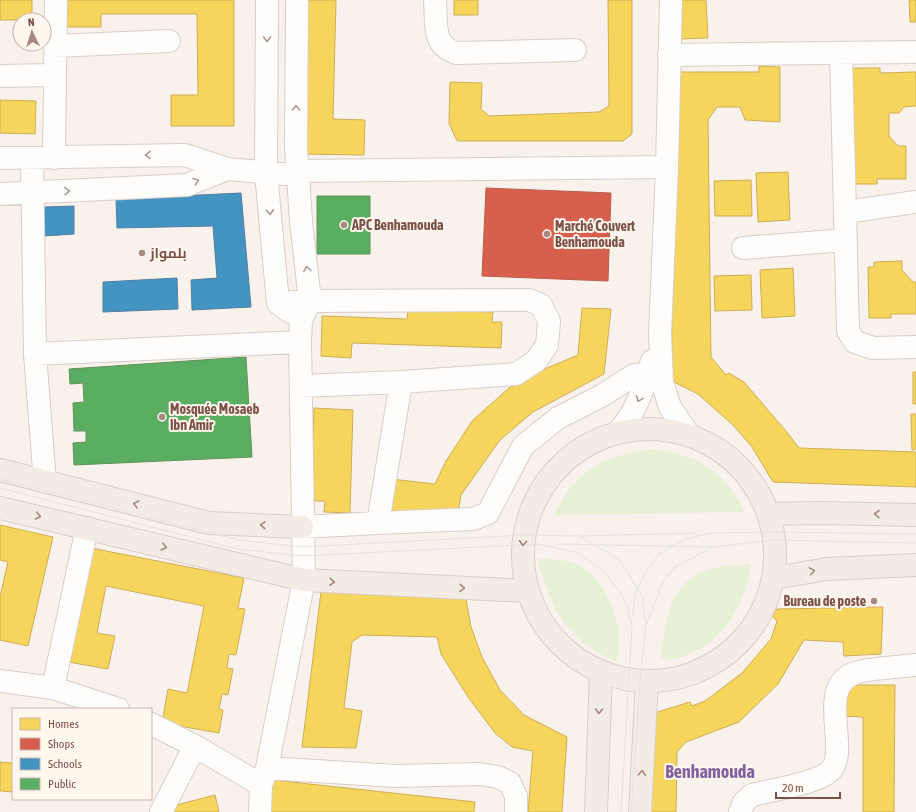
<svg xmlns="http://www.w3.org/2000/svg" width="916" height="812" font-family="'Asap Condensed',Cairo,sans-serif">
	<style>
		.green { fill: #e8f0d5 }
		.homes { fill: #f6d55c; stroke: #d1ad56 }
		.shops { fill: #d6604d; stroke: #bb5c4b }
		.schools { fill: #4393c3; stroke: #547f9e }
		.public { fill: #5aae61; stroke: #649259 }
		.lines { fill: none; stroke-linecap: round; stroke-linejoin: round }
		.minor-casing { stroke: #d8cdc8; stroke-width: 24 }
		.major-casing { stroke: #dbcdc8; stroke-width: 24 }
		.minor { stroke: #fefdfc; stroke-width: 22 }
		.major { stroke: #f3ece5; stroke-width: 22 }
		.tram { stroke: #e5e2e6; stroke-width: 1 }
		.oneway { stroke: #b0968f }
		.oneway2 { stroke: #a6877e }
		.poi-dot { fill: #a88981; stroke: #fff6ee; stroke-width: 1.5 }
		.labels { text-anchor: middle; stroke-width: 4; stroke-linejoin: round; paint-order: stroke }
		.poi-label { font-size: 14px; font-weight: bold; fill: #7c5147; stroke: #fff6ee; text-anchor: start }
		.district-label { font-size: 18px; font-weight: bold; fill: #81629f; stroke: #fff6ee }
	</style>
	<rect width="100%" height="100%" fill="#f9f2ec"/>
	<path class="green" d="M 654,449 C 697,456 727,470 744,512 L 555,515 C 572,471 609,453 654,449 Z
		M 538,559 C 551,559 565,559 577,565 C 598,574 612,601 617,622 C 620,635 618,649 617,662 C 567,641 550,609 538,559 Z
		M 751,564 C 746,602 725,641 687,655 C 681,657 673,659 667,660 L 661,657 C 665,621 669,580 711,569 C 724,565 737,565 751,564 Z"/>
	<path class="homes" d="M 0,0 L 32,0 L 32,20 L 0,20 Z
		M 60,0 L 234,0 L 234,126 L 171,126 L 171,95 L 198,95 L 197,14 L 101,14 L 101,27 L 60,27 Z
		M 299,0 L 336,0 L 333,119 L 365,120 L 364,155 L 301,154 Z
		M 454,0 L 478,0 L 478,15 L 454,15 Z
		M 608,0 L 632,0 L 632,134 L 623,141 L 457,141 L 449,123 L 450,82 L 482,83 L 481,109 L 489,116 L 599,112 L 609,106 Z
		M 678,0 L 706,0 L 708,38 L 680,39 Z
		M 909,0 L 916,0 L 916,22 L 910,22 Z
		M 759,66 L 780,67 L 780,122 L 745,120 L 740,107 L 717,107 L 708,120 L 711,357 L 726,375 L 729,373 L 744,382 L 786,431 L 799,448 L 916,452 L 916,487 L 773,482 L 752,447 L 734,426 L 698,394 L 672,381 L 671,72 L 759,72 Z
		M 852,68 L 880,68 L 880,73 L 916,72 L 916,106 L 904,107 L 899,113 L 889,113 L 889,136 L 898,146 L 906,146 L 906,179 L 877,179 L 877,184 L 853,184 Z
		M 0,100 L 36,101 L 35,134 L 0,133 Z
		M 788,172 L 790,220 L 758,222 L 756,173 Z
		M 751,180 L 752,216 L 715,216 L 714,181 Z
		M 902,261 L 902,270 L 913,282 L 916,282 L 916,314 L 891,314 L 891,318 L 869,318 L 868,267 L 874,267 L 874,262 Z
		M 793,268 L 795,316 L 762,318 L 760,270 Z
		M 751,275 L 752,310 L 715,311 L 714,276 Z
		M 582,308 L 611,309 L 604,374 L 533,412 L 500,440 L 461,495 L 458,513 L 386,511 L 391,479 L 435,484 L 446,461 L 472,421 L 509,388 L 547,368 L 578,355 Z
		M 408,309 L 493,312 L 492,322 L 502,322 L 501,348 L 352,343 L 351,358 L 321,356 L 322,316 L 407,319 Z
		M 913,372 L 916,372 L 916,404 L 913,404 Z
		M 314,408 L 353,410 L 350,513 L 324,512 L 325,501 L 311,501 Z
		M 911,414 L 916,414 L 916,449 L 912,450 Z
		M 0,525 L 53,537 L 28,646 L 0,640 L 0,597 L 8,562 L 0,560 Z
		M 86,547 L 244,578 L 238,608 L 245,609 L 236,655 L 229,654 L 227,668 L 233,669 L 228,695 L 222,694 L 219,709 L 223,710 L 219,733 L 162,723 L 168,689 L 187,693 L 204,606 L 106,586 L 97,633 L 115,636 L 108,669 L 63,661 Z
		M 321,592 L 466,599 L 471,627 L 482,657 L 500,690 L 524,715 L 567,737 L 562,812 L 528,812 L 533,751 L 512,747 L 495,733 L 468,697 L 441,654 L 437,637 L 362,635 L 352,642 L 344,708 L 362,711 L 356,748 L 302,747 Z
		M 883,607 L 881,654 L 844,656 L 843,642 L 804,640 L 778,684 L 739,722 L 686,742 L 677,752 L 676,812 L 645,812 L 651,714 L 690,702 L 692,706 L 705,701 L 742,673 L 771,639 L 777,621 L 772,616 L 777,609 Z
		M 844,685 L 895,685 L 894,812 L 863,812 L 863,717 L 843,716 Z
		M 0,762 L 13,763 L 13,792 L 0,791 Z
		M 273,780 L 475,802 L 474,812 L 269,812 Z
		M 215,795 L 219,812 L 166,812 L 165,808 Z"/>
	<path class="shops" d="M 486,188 L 611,193 L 608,281 L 482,276 Z"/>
	<path class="schools" d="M 241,193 L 251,307 L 192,310 L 191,280 L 217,278 L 213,226 L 117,228 L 116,199 Z
		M 74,206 L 74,234 L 44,236 L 44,207 Z
		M 177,278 L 178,309 L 103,312 L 103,282 Z"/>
	<path class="public" d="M 317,196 L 370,196 L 370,254 L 317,254 Z
		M 246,357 L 252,457 L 74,465 L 73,443 L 86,442 L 86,431 L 74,431 L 73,403 L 84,402 L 83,383 L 70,384 L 69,369 Z"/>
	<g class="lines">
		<g class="minor-casing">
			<path id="minor" d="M 267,0 L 266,173 L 278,303 L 290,312
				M 435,0 C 437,23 431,44 456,53 L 575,50
				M 671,0 L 667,167 L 660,335 L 662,382 L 670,407 L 689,435
				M 55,46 L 169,41
				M 841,54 L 848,331 L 855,342 L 873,348 L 916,347
				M 669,55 L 916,52
				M 0,76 L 55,75
				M 0,158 L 185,155 L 227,169 L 284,174 L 298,171 L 667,167
				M 32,158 L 35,354 L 45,482
				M 54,158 L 56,0
				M 0,194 L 187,185 L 227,169
				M 845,212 L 916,202
				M 743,248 L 846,240
				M 278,303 L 310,301 L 529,300 L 541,305 L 549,321 L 547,345 L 536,361 L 516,374 L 401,382 L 378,523 L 302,527
				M 35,354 L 300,342
				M 301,386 L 401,382
				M 617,433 C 637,412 643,388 652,361
				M 378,523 L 473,519 L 488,513 L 523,446 L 558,418 L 603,395 L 634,375 L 648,374
				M 0,681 L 53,688 L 118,709
				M 53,688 L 87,528
				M 151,724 L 195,746 L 261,785
				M 267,768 L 396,776 L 479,774 L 498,777 L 510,783 L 516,796 L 516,812
				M 161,812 L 195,746
				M 260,812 L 261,785 L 267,768 L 304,580 L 300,342 L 301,320 L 310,301 L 301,221 L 296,147 L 297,0
				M 740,812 L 744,802 L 752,795 C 771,790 816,784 830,771 C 851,751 815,687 855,673 C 870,668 900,667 916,665"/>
		</g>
		<g class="major-casing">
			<path id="major" d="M523 555a126 126 0 1 1 252 0a126 126 0 1 1-252 0Z
				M 0,470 L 209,523 L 302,527
				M 0,508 L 304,580 L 528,591
				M 769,514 L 819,513 L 916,515
				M 774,578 L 827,569 L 916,565
				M 596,812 L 601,672
				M 640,812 L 647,681"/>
		</g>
		<use href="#minor" class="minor"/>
		<use href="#major" class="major"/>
		<path class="tram" d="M 0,479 L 239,540 L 303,547 L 524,535 L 580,536 L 620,560 L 642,596 L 646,625 L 640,681 L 631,812
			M 0,488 L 238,549 L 303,556 L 539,544 L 579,553 L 605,573 L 620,592 L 627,605 L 632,627 L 621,812
			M 582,536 L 696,533
			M 557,544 L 711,547
			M 633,617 L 635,594 L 647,570 L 659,554 L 683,540 L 710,533 L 774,532 L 916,534
			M 647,623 L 663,582 L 675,567 L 713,547 L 774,540 L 916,543"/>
	</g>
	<defs><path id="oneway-chevron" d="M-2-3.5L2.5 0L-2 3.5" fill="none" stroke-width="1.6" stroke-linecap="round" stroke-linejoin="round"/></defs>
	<g class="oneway">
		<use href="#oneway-chevron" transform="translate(267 39) rotate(90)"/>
		<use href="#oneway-chevron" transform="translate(296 108) rotate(-89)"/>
		<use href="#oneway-chevron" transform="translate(148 155) rotate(179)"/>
		<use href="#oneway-chevron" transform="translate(196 181) rotate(-21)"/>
		<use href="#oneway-chevron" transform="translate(67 191) rotate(-4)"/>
		<use href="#oneway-chevron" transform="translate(270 212) rotate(85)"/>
		<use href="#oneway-chevron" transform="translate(307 269) rotate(-97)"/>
		<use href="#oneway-chevron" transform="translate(639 399) rotate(111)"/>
	</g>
	<g class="oneway2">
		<use href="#oneway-chevron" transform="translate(136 504) rotate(-166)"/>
		<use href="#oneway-chevron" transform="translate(877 514) rotate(-179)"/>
		<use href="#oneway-chevron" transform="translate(38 516) rotate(13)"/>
		<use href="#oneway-chevron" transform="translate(263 525) rotate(-177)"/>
		<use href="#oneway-chevron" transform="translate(523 543) rotate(94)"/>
		<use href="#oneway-chevron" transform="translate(164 547) rotate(14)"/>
		<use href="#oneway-chevron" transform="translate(812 571) rotate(-10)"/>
		<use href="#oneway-chevron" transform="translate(332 582) rotate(3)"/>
		<use href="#oneway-chevron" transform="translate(462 588) rotate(2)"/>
		<use href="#oneway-chevron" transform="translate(599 711) rotate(92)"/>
		<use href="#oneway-chevron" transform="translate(642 773) rotate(-86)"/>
	</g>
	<g class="poi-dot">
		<circle cx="344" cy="225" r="4"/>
		<circle cx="547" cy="234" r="4"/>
		<circle cx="142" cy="253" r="4"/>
		<circle cx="162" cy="417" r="4"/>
		<circle cx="874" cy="601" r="4"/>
	</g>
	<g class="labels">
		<g class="poi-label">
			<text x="352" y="230">APC Benhamouda</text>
			<text x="555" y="231">Marché Couvert<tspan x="555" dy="16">Benhamouda</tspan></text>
			<text x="150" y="258">بلمواز</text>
			<text x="170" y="414">Mosquée Mosaeb<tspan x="170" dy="16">Ibn Amir</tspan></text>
			<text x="866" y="606" text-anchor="end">Bureau de poste</text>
		</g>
		<g class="district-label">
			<text x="710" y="778">Benhamouda</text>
		</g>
	</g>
	<rect x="12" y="708" width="140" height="92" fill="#fff6ee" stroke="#cbb4ab"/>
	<rect x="20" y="718" width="20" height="12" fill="#f6d55c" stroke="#cbb4ab"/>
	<text x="48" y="728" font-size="12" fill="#7c5147">Homes</text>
	<rect x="20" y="738" width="20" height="12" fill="#d6604d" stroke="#cbb4ab"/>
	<text x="48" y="748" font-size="12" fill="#7c5147">Shops</text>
	<rect x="20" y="758" width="20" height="12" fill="#4393c3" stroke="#cbb4ab"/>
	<text x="48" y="768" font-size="12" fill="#7c5147">Schools</text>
	<rect x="20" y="778" width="20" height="12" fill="#5aae61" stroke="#cbb4ab"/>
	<text x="48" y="788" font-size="12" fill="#7c5147">Public</text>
	<g transform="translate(32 32) rotate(356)"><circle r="19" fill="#fff6ee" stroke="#cbb4ab"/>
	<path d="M0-3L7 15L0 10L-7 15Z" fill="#a88981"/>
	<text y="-6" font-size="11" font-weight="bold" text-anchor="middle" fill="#7c5147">N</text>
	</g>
	<path d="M776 792v6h64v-6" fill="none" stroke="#7c5147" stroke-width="2"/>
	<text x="782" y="792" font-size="12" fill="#7c5147" stroke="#fff6ee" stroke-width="3" paint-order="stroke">20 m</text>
</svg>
